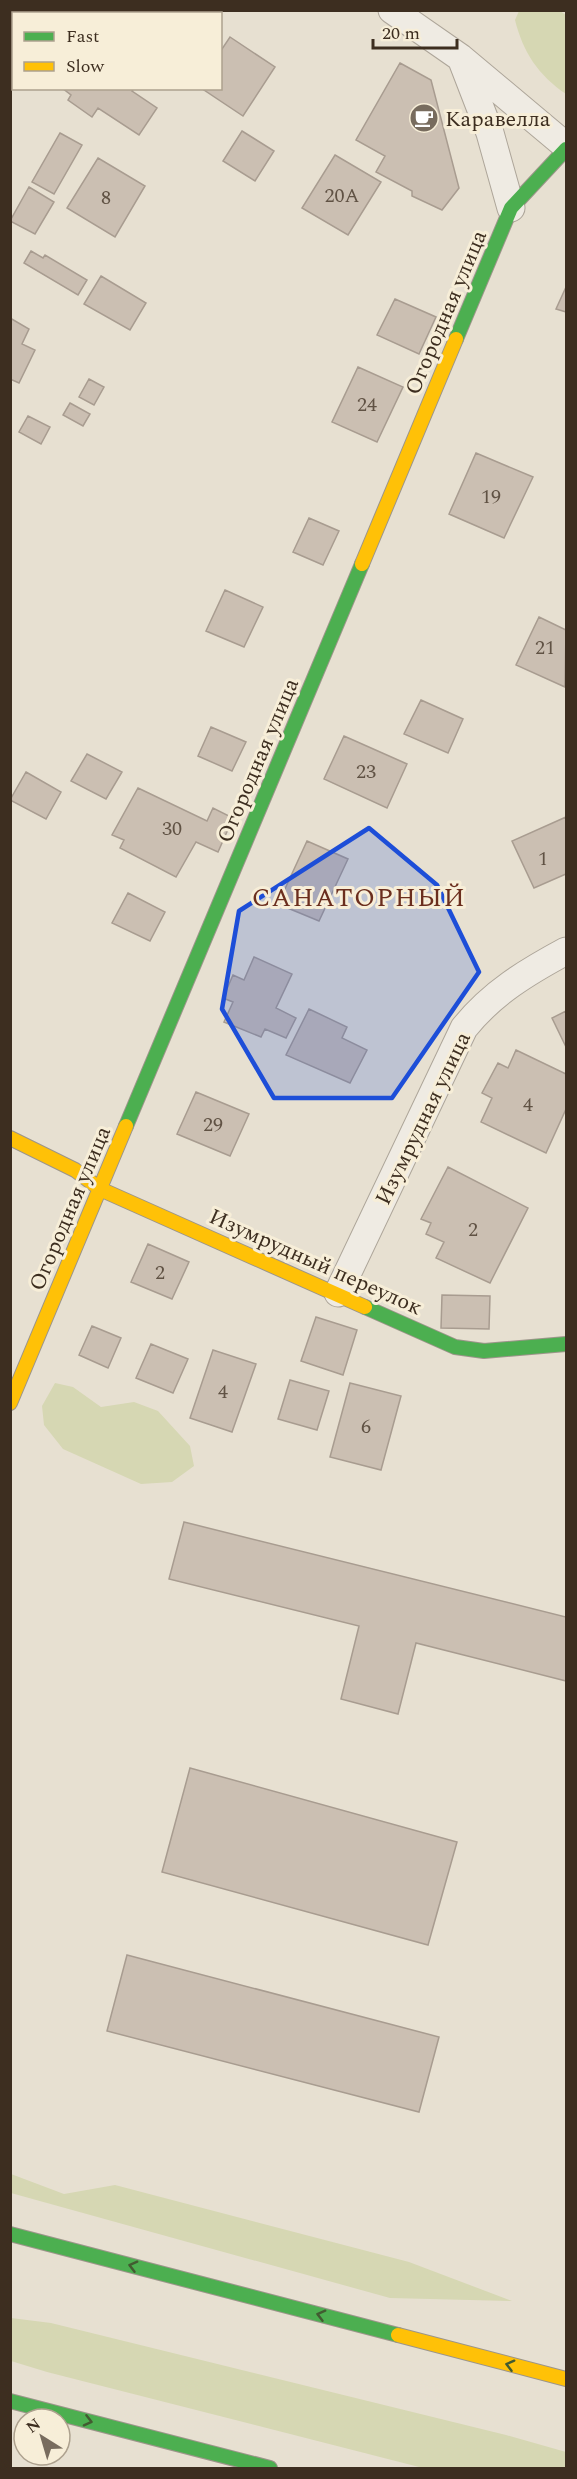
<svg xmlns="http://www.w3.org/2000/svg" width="577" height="2479" font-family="Spectral,serif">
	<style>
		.green { fill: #d6d7b3 }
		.building { fill: #cbbfb2; stroke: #a89c90; stroke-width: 1.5 }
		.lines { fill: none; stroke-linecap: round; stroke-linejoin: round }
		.street-casing { stroke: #ada599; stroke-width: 29 }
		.fast-casing { stroke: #9c958a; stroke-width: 16 }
		.slow-casing { stroke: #9c958a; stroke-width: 16 }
		.street { stroke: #efebe3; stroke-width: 27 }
		.fast { stroke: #4caf50; stroke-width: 14 }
		.slow { stroke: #ffc107; stroke-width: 14 }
		.oneway { stroke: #425b31 }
		.marked { fill: #1d4ed8; fill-opacity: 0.2; stroke: #1d4ed8; stroke-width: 4.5; stroke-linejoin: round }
		.labels { text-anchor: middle; stroke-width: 6; stroke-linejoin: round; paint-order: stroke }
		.number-label { font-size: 20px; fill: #605244 }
		.poi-label { font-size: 22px; fill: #3d2e20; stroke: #f7eed8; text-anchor: start }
		.street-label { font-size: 22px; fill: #3d2e20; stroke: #f7eed8 }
		.quarter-label { font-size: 26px; letter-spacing: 1.5px; fill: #6b2e1e; stroke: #f7eed8 }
	</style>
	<rect width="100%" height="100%" fill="#e7e0d1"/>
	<path class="green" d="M 519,11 L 560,11 L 566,15 L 566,94 C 538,75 523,52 515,20 Z
		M 55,1383 L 73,1387 L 101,1407 L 134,1402 L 158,1411 L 190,1446 L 194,1466 L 172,1482 L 141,1484 L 63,1449 L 44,1425 L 42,1406 Z
		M 11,2174 L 64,2194 L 115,2185 L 409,2262 L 512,2301 L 390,2298 L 11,2193 Z
		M 11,2318 L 51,2323 L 506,2435 L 566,2452 L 566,2468 L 423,2468 L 47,2372 L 11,2361 Z"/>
	<path class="building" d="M 137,10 L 182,10 L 181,14 L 135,14 Z
		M 230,37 L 275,67 L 243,116 L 201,88 L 220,88 L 220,52 Z
		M 400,63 L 431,80 L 459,188 L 442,210 L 412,196 L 412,191 L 376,172 L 385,156 L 356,140 Z
		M 62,88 L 134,88 L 132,91 L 157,108 L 139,135 L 98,108 L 92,117 L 68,100 L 71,95 Z
		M 242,131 L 274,151 L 255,181 L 223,161 Z
		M 60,133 L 82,145 L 54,194 L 32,182 Z
		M 335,155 L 381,182 L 348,235 L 302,208 Z
		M 98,158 L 145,186 L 115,237 L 67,208 Z
		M 29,187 L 54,202 L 35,234 L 10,221 Z
		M 31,251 L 43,258 L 45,255 L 87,280 L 78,295 L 24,263 Z
		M 101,276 L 146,303 L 130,330 L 84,304 Z
		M 566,287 L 566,312 L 556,309 Z
		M 395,299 L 436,317 L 419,354 L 377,335 Z
		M 10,318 L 29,329 L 22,344 L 35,350 L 19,383 L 10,379 Z
		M 358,367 L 403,387 L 377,442 L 332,422 Z
		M 89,379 L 104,387 L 94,405 L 79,397 Z
		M 70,403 L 90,414 L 83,426 L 63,415 Z
		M 28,416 L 50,427 L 41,444 L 19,432 Z
		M 476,453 L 533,477 L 504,538 L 449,514 Z
		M 309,518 L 339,531 L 323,565 L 293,552 Z
		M 225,590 L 263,607 L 244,647 L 206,631 Z
		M 539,617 L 566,630 L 565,687 L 516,665 Z
		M 421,700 L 463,719 L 448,753 L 404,734 Z
		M 211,727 L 246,742 L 232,771 L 198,756 Z
		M 344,736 L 407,764 L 387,808 L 324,779 Z
		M 87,754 L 122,772 L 106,799 L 71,781 Z
		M 26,772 L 61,792 L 46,819 L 10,800 Z
		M 138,788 L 207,821 L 213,808 L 233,818 L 218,852 L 196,842 L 176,877 L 120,848 L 124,840 L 112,835 Z
		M 566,817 L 566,874 L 534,888 L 512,841 Z
		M 307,841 L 348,859 L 319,921 L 278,904 Z
		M 128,893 L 165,912 L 150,941 L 112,923 Z
		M 254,957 L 292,974 L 276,1008 L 296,1018 L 286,1038 L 265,1029 L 261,1037 L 224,1022 L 233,1002 L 223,998 L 233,975 L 244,980 Z
		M 309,1009 L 347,1027 L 342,1038 L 367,1050 L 350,1083 L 286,1055 Z
		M 566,1011 L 566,1047 L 552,1018 Z
		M 516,1050 L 566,1074 L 566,1109 L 546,1153 L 481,1122 L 492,1098 L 482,1093 L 498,1063 L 508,1068 Z
		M 196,1092 L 249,1114 L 230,1156 L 177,1134 Z
		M 448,1167 L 528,1208 L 490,1283 L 436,1258 L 444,1242 L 426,1234 L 431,1223 L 421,1219 Z
		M 148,1244 L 189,1262 L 172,1299 L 131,1282 Z
		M 442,1295 L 490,1296 L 489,1329 L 441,1328 Z
		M 316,1317 L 357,1330 L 343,1375 L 301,1361 Z
		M 92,1326 L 121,1338 L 108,1368 L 79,1355 Z
		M 151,1344 L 188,1359 L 173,1393 L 136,1378 Z
		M 213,1350 L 256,1364 L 232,1432 L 190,1418 Z
		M 290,1380 L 329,1391 L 317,1430 L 278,1419 Z
		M 350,1383 L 401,1396 L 381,1470 L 330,1457 Z
		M 184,1522 L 566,1617 L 566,1681 L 416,1643 L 398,1714 L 341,1699 L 359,1626 L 169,1579 Z
		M 190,1768 L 457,1842 L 428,1945 L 162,1872 Z
		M 127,1955 L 439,2037 L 419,2112 L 107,2031 Z"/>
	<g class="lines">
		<g class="street-casing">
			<path id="street" d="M 392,10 L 461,58 L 566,146
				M 461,58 L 490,133 L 511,208
				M 338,1293 L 464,1028 C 492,993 527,972 566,951"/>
		</g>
		<g class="fast-casing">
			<path id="fast" d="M 456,339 L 511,208 L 566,149
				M 126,1126 L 362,564
				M 365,1307 L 455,1347 L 484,1351 L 566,1344
				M 10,2234 L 398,2335
				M 10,2401 L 270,2468"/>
		</g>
		<g class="slow-casing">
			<path id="slow" d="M 362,564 L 456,339
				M 10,1138 L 75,1170 L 100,1189 L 365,1307
				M 10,1403 L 126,1126
				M 398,2335 L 566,2379"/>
		</g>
		<use href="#street" class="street"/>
		<use href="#fast" class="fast"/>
		<use href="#slow" class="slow"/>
	</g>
	<defs><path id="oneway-chevron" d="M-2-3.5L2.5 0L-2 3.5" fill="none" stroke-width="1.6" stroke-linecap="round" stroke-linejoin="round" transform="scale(1.5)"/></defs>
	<g class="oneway">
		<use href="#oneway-chevron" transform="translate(133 2266) rotate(-165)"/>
		<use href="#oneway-chevron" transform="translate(321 2315) rotate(-165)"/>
		<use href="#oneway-chevron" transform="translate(510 2365) rotate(-165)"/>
		<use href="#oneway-chevron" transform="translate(88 2421) rotate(14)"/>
	</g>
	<path class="marked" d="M 369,828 L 437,885 L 479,972 L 392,1098 L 274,1098 L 222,1009 L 239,911 Z"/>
	<defs>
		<g id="cafe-disc" transform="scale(1.5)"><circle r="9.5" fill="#786c5e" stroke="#f7eed8"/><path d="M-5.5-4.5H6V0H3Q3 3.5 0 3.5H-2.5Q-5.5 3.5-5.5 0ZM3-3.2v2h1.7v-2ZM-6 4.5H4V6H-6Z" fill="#fff"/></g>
	</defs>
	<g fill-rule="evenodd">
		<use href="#cafe-disc" x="424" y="118"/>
	</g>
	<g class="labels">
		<g class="number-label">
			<text x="342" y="202">20А</text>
			<text x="106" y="204">8</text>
			<text x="367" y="411">24</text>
			<text x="491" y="503">19</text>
			<text x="545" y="654">21</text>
			<text x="366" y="778">23</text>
			<text x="172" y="835">30</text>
			<text x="543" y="865">1</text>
			<text x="528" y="1111">4</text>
			<text x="213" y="1131">29</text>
			<text x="473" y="1236">2</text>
			<text x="160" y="1279">2</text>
			<text x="223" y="1398">4</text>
			<text x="366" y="1433">6</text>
		</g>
		<g class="poi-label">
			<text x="445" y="126">Каравелла</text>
		</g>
		<g class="street-label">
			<text transform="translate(445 312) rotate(-67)" y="8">Огородная улица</text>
			<text transform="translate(257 760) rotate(-67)" y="8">Огородная улица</text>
			<text transform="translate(422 1118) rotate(-64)" y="8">Изумрудная улица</text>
			<text transform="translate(69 1208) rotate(-67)" y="8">Огородная улица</text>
			<text transform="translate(316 1261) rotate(24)" y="8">Изумрудный переулок</text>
		</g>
		<g class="quarter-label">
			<text x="359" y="906">САНАТОРНЫЙ</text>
		</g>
	</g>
	<rect width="577" height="2479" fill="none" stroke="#3d2e20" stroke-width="24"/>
	<rect x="12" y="12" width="210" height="78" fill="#f7eed8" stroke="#ada18e" stroke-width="1.5"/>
	<rect x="24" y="32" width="30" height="9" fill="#4caf50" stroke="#ada18e" stroke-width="1.5"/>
	<text x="66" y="42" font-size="18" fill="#3d2e20">Fast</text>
	<rect x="24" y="62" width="30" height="9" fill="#ffc107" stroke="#ada18e" stroke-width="1.5"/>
	<text x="66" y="72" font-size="18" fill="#3d2e20">Slow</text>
	<g transform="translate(42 2437) rotate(323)"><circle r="28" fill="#f7eed8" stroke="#ada18e" stroke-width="1.5"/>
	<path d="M0-4.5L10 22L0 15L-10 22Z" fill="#786c5e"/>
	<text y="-9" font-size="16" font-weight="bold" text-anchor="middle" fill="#3d2e20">N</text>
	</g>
	<path d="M373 39v9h84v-9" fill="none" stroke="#3d2e20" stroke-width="3"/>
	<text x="382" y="39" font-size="18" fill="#3d2e20" stroke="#f7eed8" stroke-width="4.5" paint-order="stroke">20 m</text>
</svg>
